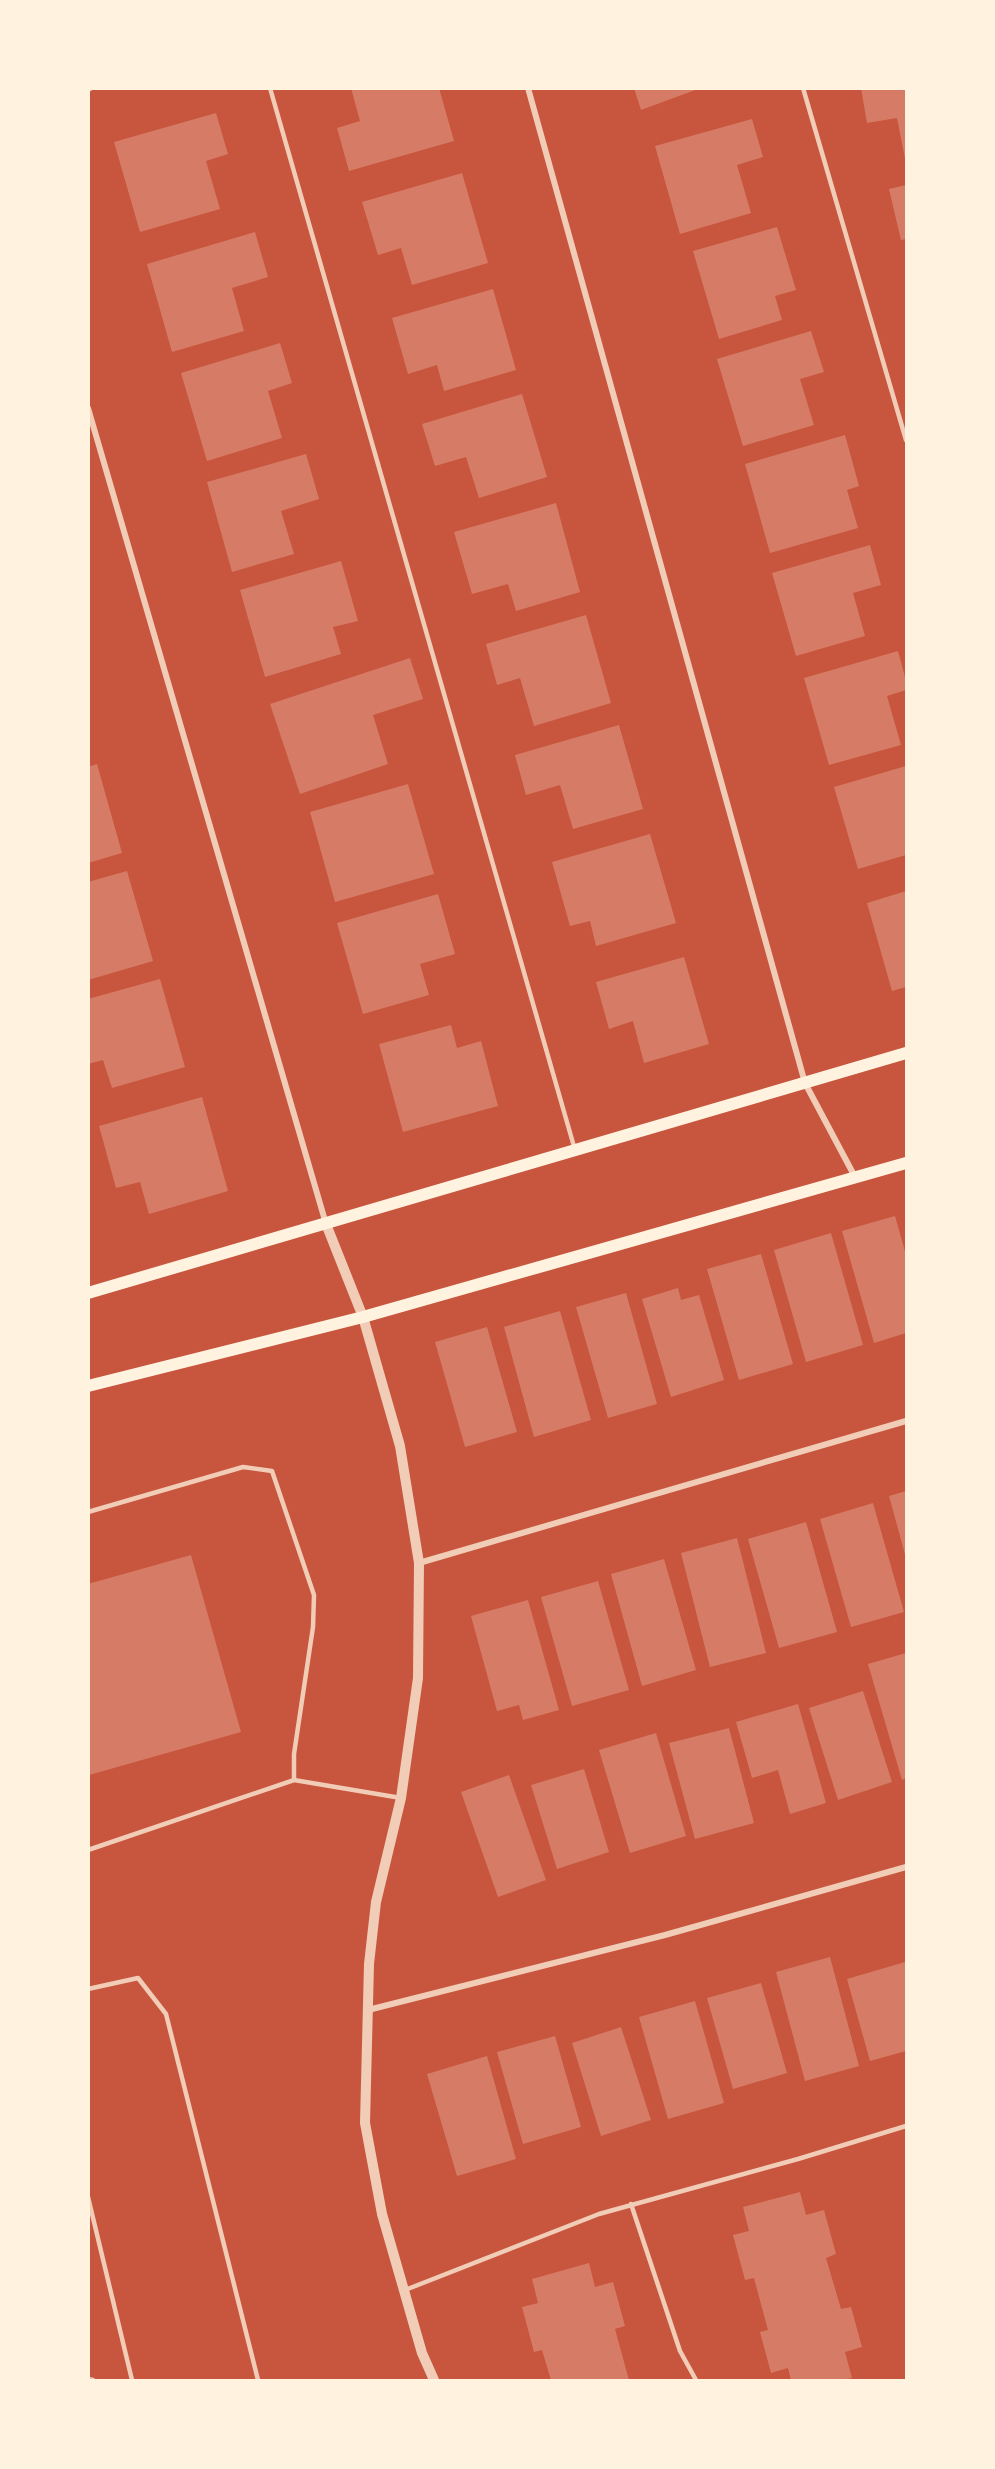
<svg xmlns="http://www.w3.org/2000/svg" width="995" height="2469" font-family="Karla,sans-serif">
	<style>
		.building { fill: #d67c66 }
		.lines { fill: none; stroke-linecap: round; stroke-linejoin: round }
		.service { stroke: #f1ccb7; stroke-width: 4.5 }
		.minor { stroke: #f1ccb7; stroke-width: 6 }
		.tertiary { stroke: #f1ccb7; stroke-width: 10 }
		.secondary { stroke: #fff3e0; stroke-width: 12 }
	</style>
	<rect width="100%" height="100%" fill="#c8553d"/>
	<path class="building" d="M 351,88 L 439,88 L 454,141 L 349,171 L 337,128 L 360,121 Z
		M 634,88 L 698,88 L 698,89 L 641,110 Z
		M 861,88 L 906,88 L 906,164 L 897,118 L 867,123 Z
		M 216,113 L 228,154 L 206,161 L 220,209 L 140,232 L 114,142 Z
		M 752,119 L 763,157 L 737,165 L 751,213 L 680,234 L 655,146 Z
		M 462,173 L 488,263 L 412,285 L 401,248 L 378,255 L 362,202 Z
		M 906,185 L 906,239 L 901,240 L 889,189 Z
		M 777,227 L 796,290 L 775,296 L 782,320 L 719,339 L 693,251 Z
		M 255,232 L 268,277 L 232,288 L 244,331 L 172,352 L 147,264 Z
		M 493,289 L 516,370 L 444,391 L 437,365 L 408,374 L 392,318 Z
		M 811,331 L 824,372 L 800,379 L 814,425 L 743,446 L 717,359 Z
		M 280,343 L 292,383 L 268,391 L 282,438 L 207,461 L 181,373 Z
		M 522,394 L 547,477 L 479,498 L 466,457 L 435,466 L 422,424 Z
		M 845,435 L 859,486 L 847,490 L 858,528 L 770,553 L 745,464 Z
		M 306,454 L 319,499 L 281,511 L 294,554 L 232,572 L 207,482 Z
		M 556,503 L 580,592 L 516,611 L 508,584 L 472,594 L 454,532 Z
		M 870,545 L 881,585 L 853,593 L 865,636 L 796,656 L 772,573 Z
		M 341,561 L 358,621 L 333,627 L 341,654 L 265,677 L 240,590 Z
		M 586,615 L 611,703 L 534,726 L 520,678 L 497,685 L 486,644 Z
		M 898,651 L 906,681 L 906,690 L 887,696 L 901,745 L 829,765 L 804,678 Z
		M 410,658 L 423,699 L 373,715 L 388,764 L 300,794 L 270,704 Z
		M 619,725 L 643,809 L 573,829 L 560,785 L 526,795 L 515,755 Z
		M 97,764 L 122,853 L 88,863 L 88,767 Z
		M 906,766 L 906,855 L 858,869 L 834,787 Z
		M 408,784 L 434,874 L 335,902 L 310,812 Z
		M 650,834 L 676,923 L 596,946 L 590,921 L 570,926 L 552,862 Z
		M 127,871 L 153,961 L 88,980 L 88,882 Z
		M 906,891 L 906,987 L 892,991 L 867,903 Z
		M 438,894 L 455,954 L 420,964 L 429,995 L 363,1014 L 337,923 Z
		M 684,957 L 709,1044 L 644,1063 L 633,1021 L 609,1029 L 596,982 Z
		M 160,979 L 185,1067 L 112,1088 L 103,1060 L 88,1064 L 88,999 Z
		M 451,1025 L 457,1048 L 481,1041 L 498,1106 L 403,1132 L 379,1044 Z
		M 202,1097 L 228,1191 L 149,1214 L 140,1182 L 116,1188 L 99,1126 Z
		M 895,1216 L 906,1255 L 906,1333 L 874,1343 L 842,1231 Z
		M 831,1233 L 863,1345 L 806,1362 L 774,1250 Z
		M 761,1254 L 793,1364 L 739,1380 L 707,1269 Z
		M 678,1288 L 681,1300 L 699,1295 L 724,1380 L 671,1397 L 642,1299 Z
		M 626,1293 L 657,1404 L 608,1418 L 576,1307 Z
		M 560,1311 L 591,1420 L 534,1437 L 504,1327 Z
		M 487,1327 L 517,1432 L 465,1447 L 435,1342 Z
		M 906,1491 L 906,1558 L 889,1496 Z
		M 873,1503 L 904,1612 L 851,1627 L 820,1519 Z
		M 806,1522 L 837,1632 L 779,1648 L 748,1539 Z
		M 737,1538 L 766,1653 L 710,1667 L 681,1553 Z
		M 191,1555 L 241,1732 L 89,1775 L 88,1584 Z
		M 664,1559 L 696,1670 L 642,1686 L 611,1574 Z
		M 598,1581 L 629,1690 L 572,1706 L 541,1597 Z
		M 528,1600 L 559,1710 L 523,1720 L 519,1705 L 497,1711 L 471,1616 Z
		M 906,1653 L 906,1778 L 902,1780 L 868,1664 Z
		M 863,1691 L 892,1782 L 838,1800 L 809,1708 Z
		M 798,1704 L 826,1803 L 790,1814 L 778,1770 L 752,1778 L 736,1722 Z
		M 729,1728 L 754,1823 L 695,1839 L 669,1743 Z
		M 656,1733 L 686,1836 L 630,1853 L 599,1750 Z
		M 584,1769 L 609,1852 L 557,1869 L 531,1785 Z
		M 509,1775 L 546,1880 L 498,1897 L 461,1792 Z
		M 830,1957 L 859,2066 L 805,2081 L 776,1972 Z
		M 905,1962 L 906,2051 L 870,2061 L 847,1979 Z
		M 761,1983 L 787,2073 L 733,2089 L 707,1998 Z
		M 695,2001 L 724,2103 L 668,2119 L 639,2017 Z
		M 621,2027 L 651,2120 L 601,2136 L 572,2043 Z
		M 555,2036 L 581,2127 L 523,2144 L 497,2052 Z
		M 487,2056 L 516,2159 L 457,2176 L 427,2074 Z
		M 800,2192 L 806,2215 L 824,2210 L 836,2254 L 826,2258 L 841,2309 L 851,2307 L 862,2347 L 845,2352 L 852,2378 L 842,2380 L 791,2380 L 788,2368 L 771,2373 L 760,2332 L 768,2330 L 754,2278 L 745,2280 L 733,2235 L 749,2231 L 743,2207 Z
		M 589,2263 L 595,2287 L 613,2282 L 625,2326 L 615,2329 L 629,2380 L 551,2380 L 542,2350 L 534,2352 L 522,2307 L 538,2303 L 532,2279 Z"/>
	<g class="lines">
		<path class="service" d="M 270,88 L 575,1150
			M 803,88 L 906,440
			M 88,1512 L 243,1467 L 272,1471 L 314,1595 L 313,1627 L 294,1754 L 294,1780
			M 88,1850 L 294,1780 L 401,1798
			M 88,1989 L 138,1978 L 166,2014 L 258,2380
			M 88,2197 L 132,2380
			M 631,2204 L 680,2351 L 696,2380
			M 405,2290 L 599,2214 L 798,2159 L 906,2126
			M 88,2379 L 93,2380"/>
		<path class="minor" d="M 528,88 L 805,1083 L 855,1177
			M 88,89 L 90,88
			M 88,408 L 326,1224
			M 419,1563 L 906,1421
			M 368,2010 L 665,1935 L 906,1867"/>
		<path class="tertiary" d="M 326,1224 L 363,1317 L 400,1446 L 419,1563 L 418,1678 L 401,1798 L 376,1902 L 369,1964 L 365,2123 L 382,2214 L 422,2353 L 434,2380"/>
		<path class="secondary" d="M 88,1293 L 906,1053
			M 88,1386 L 363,1317 L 906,1163"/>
	</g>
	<rect width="995" height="2469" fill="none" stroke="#fff3e0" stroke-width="180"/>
</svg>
